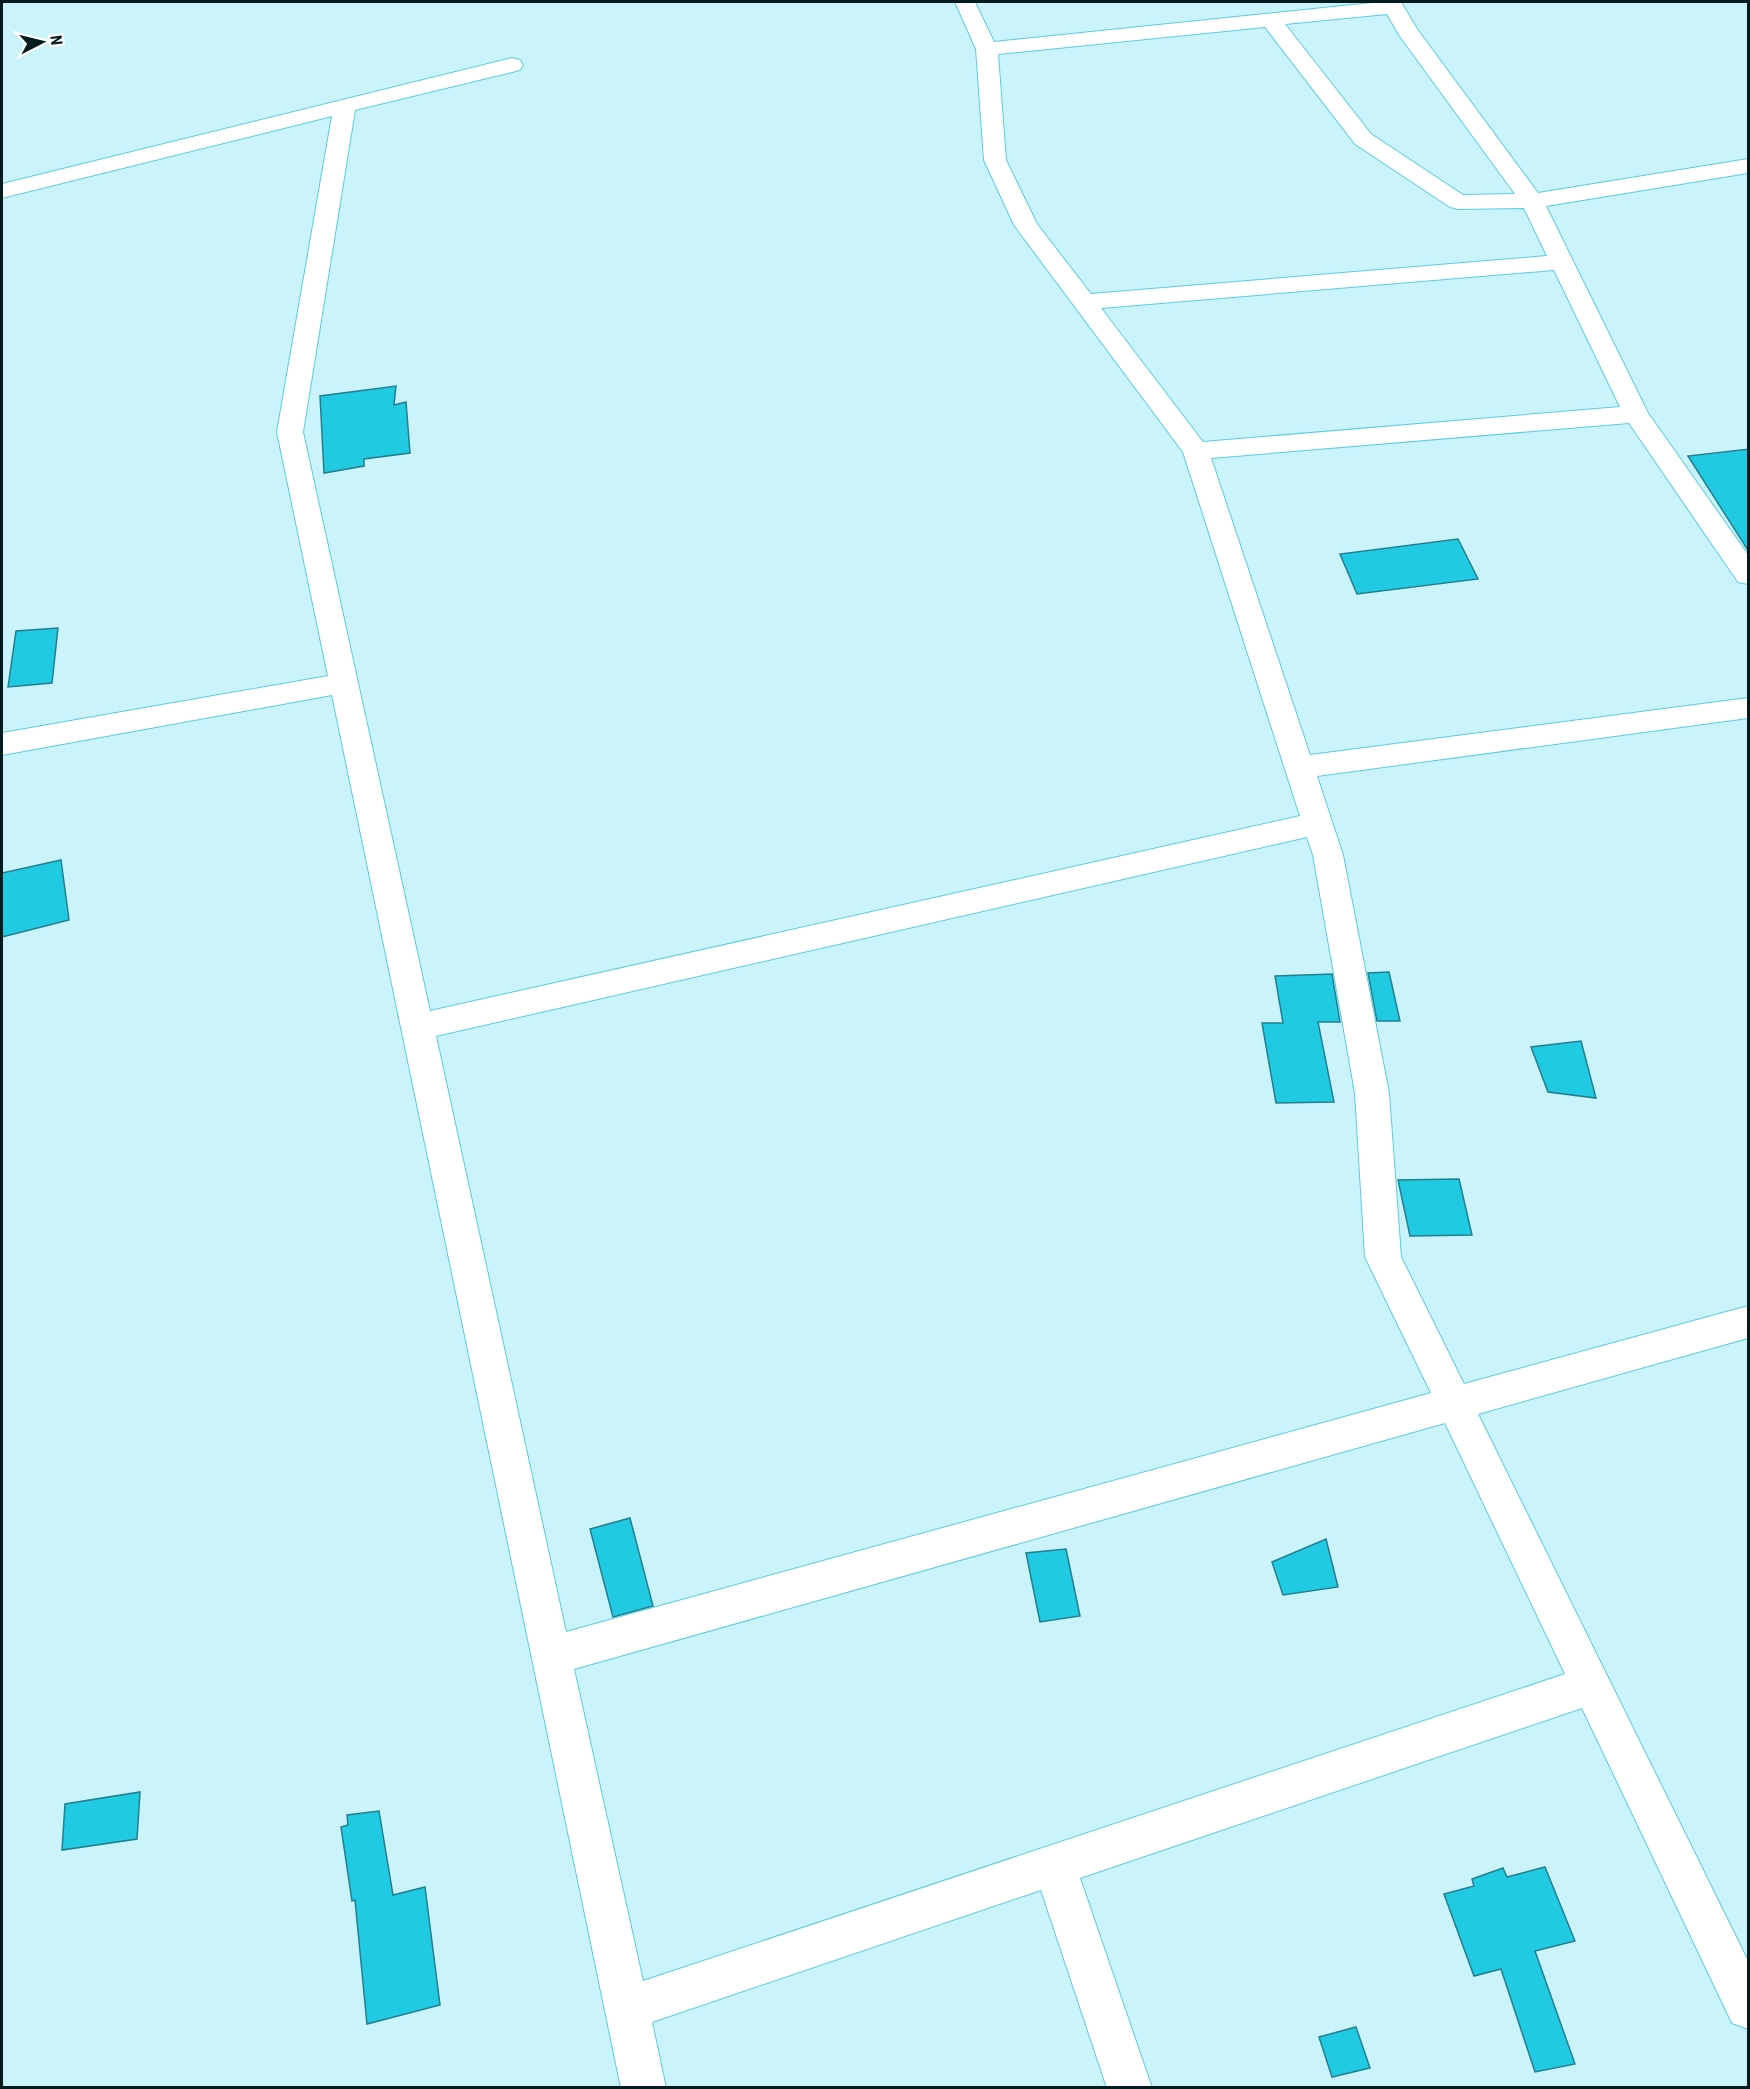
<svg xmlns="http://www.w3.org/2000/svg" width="1750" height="2089" font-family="'Roboto Condensed',sans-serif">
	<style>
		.building { fill: #1fcae2; stroke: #227f8e; stroke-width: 1.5 }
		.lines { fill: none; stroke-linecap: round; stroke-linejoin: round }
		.street-casing { stroke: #59cde0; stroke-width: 2 }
		.street { fill: #fff; fill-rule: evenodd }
	</style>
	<rect width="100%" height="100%" fill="#cbf3fb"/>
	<path class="building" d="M 396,386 L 394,405 L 406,402 L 410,453 L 364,459 L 364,466 L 324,473 L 320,396 Z
		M 1749,449 L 1749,552 L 1688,456 Z
		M 1458,539 L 1478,579 L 1357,594 L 1340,554 Z
		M 58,628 L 52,683 L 8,687 L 16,631 Z
		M 61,860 L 69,920 L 2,937 L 2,873 Z
		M 1389,972 L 1400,1021 L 1377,1021 L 1368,973 Z
		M 1332,974 L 1340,1022 L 1318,1022 L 1334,1102 L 1276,1103 L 1262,1023 L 1283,1023 L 1275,976 Z
		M 1581,1041 L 1596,1098 L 1548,1092 L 1531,1047 Z
		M 1459,1179 L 1472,1235 L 1410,1236 L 1398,1180 Z
		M 630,1518 L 653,1606 L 613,1617 L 590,1529 Z
		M 1326,1539 L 1338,1587 L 1283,1595 L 1272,1562 Z
		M 1066,1549 L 1080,1616 L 1040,1622 L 1026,1553 Z
		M 140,1792 L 137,1839 L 62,1850 L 65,1804 Z
		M 379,1811 L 393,1895 L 425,1887 L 440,2005 L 367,2024 L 355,1900 L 352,1901 L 341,1827 L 348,1825 L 347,1815 Z
		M 1545,1867 L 1575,1941 L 1535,1951 L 1575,2064 L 1535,2072 L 1501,1969 L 1474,1976 L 1444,1894 L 1474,1886 L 1472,1879 L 1503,1868 L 1507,1877 Z
		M 1356,2027 L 1370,2068 L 1332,2077 L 1319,2037 Z"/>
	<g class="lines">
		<g class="street-casing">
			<path id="street" d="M 955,2 L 975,2 L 994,42 L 1381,2 L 1401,2 L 1417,29 L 1538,193 L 1748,159 L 1748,173 L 1546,206 L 1648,413 L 1748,555 L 1748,584 L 1738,582 L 1629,423 L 1211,458 L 1310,755 L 1748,698 L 1748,718 L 1317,776 L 1343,855 L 1389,1093 L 1401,1257 L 1464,1384 L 1748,1306 L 1748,1338 L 1478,1414 L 1748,1961 L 1748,2029 L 1732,2023 L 1582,1708 L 1080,1878 L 1152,2088 L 1107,2088 L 1041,1890 L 652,2022 L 666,2088 L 621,2088 L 332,695 L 2,755 L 2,733 L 328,676 L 277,432 L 332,116 L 2,198 L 2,184 L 512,58 L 520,60 L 523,65 L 520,70 L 355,110 L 303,432 L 430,1011 L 1300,816 L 1183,452 L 1014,225 L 984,160 L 976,49 ZM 1387,14 L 1399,35 L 1515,194 L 1463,195 L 1371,134 L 1285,24 ZM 1265,27 L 1355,144 L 1450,207 L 1458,209 L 1524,208 L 1547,256 L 1091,294 L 1037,224 L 1006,160 L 998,54 ZM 1554,270 L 1620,407 L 1203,442 L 1101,308 ZM 1307,837 L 1313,855 L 1355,1093 L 1365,1257 L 1431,1393 L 566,1632 L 436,1036 ZM 1445,1423 L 1565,1674 L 643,1981 L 574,1669 Z"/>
		</g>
		<use href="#street" class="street"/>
	</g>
	<rect width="1750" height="2089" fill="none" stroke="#021b1f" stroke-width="6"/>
	<g transform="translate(42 42) rotate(83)" stroke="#ffffff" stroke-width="4.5" paint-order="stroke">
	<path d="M0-4.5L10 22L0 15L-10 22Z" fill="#021b1f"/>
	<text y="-9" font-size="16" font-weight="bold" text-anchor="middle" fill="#021b1f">N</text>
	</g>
</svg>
